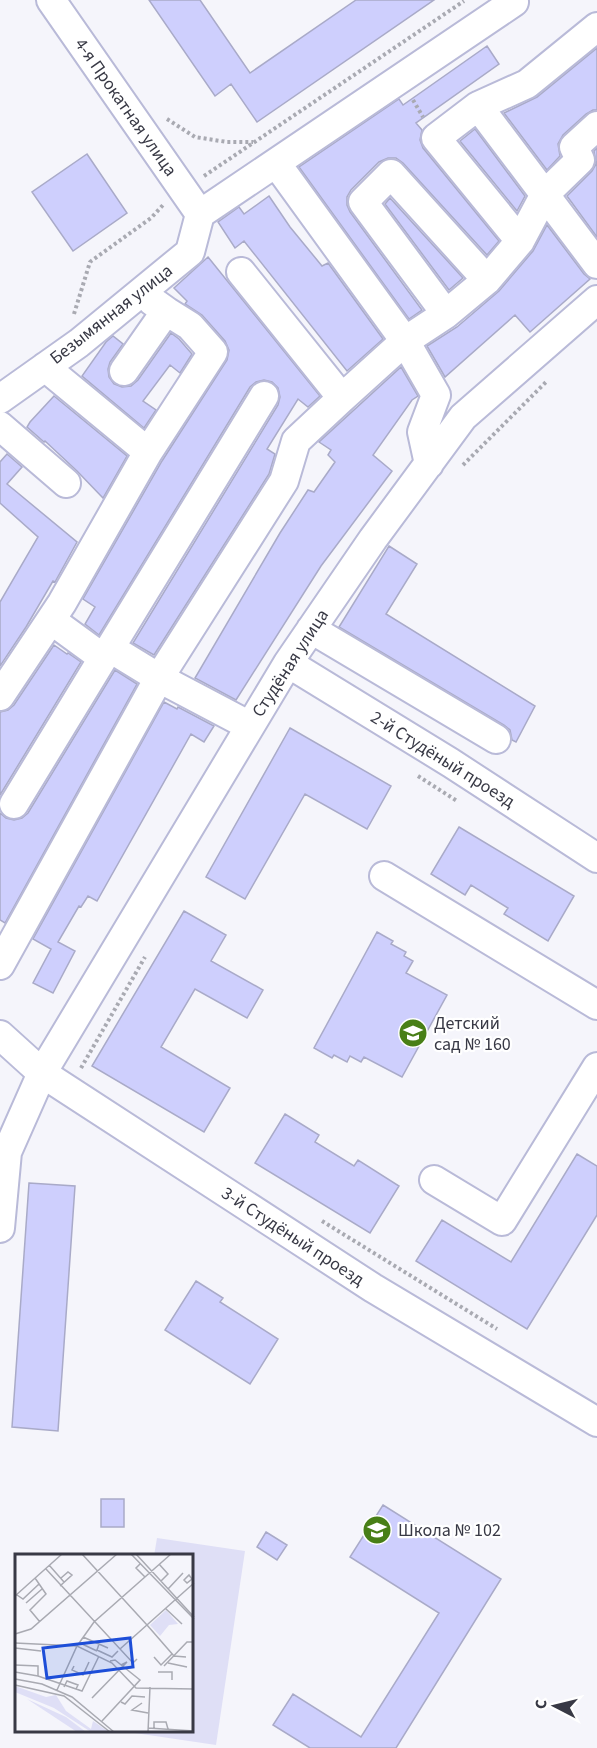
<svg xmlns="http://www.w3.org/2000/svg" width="597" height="1748" font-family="'Source Sans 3',sans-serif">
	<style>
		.green { fill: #dfdff6 }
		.building { fill: #cecffd; stroke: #a9aac8; stroke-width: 1.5 }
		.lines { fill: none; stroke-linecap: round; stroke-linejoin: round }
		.minor-casing { stroke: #b9bad8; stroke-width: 32 }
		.path { stroke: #a9aab2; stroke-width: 4; stroke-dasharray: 3 3; stroke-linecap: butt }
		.minor { stroke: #fff; stroke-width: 28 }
		.labels { text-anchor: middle; stroke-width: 4.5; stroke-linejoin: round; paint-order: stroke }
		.street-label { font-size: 18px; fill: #383945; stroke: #fff }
		.poi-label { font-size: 18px; fill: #383945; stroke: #fff; text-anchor: start }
		.inset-road { fill: none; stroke: #a9aab2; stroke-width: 1.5 }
		.view { fill: #1d4ed8; fill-opacity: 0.15; stroke: #1d4ed8; stroke-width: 3 }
		.inset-edge { fill: none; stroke: #383945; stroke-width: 3 }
	</style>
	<rect width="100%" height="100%" fill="#f5f5fb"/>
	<path class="green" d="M 157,1538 L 245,1551 L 216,1745 L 128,1732 L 192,1732 L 192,1556 L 154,1556 Z"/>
	<path class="building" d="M 149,0 L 200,0 L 250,73 L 356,0 L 434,0 L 257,122 L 231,84 L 215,96 Z
		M 487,46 L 499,64 L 416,123 L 422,130 L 420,140 L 423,148 L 499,241 L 487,255 L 403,163 L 396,158 L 388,158 L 379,162 L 351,190 L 347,197 L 347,205 L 350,212 L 422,310 L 409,319 L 299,167 L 399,99 L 403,105 Z
		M 597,48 L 597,110 L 593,110 L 586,114 L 563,135 L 558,144 L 560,156 L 547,170 L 504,113 L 537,97 Z
		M 475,129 L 525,196 L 517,211 L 460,141 Z
		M 597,148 L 597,237 L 567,196 L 592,171 L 596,164 L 594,151 Z
		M 87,154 L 127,213 L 73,251 L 32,192 Z
		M 269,196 L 290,227 L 322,266 L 328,263 L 383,339 L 347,371 L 244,241 L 235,248 L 218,222 L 239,207 L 244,214 Z
		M 390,198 L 463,278 L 449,290 L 385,204 Z
		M 547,225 L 584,274 L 590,279 L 530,332 L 515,315 L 445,377 L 427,346 L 457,327 L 499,291 L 533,251 Z
		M 208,257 L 320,396 L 308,407 L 298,399 L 267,449 L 275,454 L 269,474 L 154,655 L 133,643 L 278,405 L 280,397 L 278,388 L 272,382 L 264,380 L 256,382 L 250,387 L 99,635 L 85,624 L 95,607 L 83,599 L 162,461 L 227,360 L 229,350 L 225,341 L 202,315 L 185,304 L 187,301 L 174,288 Z
		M 171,333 L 179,339 L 192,354 L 180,373 L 170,365 L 143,401 L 156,410 L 144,428 L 82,376 L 106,342 L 113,336 L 123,344 L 110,362 L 108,369 L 109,377 L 114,384 L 122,387 L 131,386 L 138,380 Z
		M 401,367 L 418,396 L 412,400 L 373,455 L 392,471 L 321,566 L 236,700 L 195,678 L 280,533 L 308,490 L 314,492 L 335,462 L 328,455 L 331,450 L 319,442 Z
		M 54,396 L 127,456 L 103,498 L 77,471 L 45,441 L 44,442 L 27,427 L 30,422 Z
		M 7,454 L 22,467 L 7,484 L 77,542 L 55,582 L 53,581 L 26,627 L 0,666 L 0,602 L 38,537 L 0,503 L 0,462 Z
		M 389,546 L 417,564 L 386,614 L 535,706 L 516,742 L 512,740 L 510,730 L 504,725 L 339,627 Z
		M 54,645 L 67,654 L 68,653 L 81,662 L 0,795 L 0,712 L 8,710 L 14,705 Z
		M 115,670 L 137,684 L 5,923 L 0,920 L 0,813 L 6,818 L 14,820 L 22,818 L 28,813 Z
		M 164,702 L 177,709 L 178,707 L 214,726 L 204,742 L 191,734 L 97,901 L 88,896 L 81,907 L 79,906 L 58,942 L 75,951 L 53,993 L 33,983 L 51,949 L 33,939 Z
		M 290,728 L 391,786 L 367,829 L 305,794 L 245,899 L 206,877 Z
		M 459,827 L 574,896 L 548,941 L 504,914 L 508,908 L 471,885 L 465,895 L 431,874 Z
		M 184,911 L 226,935 L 211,961 L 263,990 L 247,1018 L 195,989 L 161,1047 L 230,1088 L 204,1132 L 92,1066 Z
		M 377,932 L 393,941 L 391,944 L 406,952 L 404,956 L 413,961 L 406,973 L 447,995 L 402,1077 L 364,1057 L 361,1062 L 350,1056 L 347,1062 L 334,1055 L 332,1058 L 314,1048 Z
		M 285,1114 L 319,1135 L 315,1142 L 354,1166 L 358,1160 L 399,1186 L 370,1233 L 255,1163 Z
		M 577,1154 L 597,1166 L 597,1215 L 527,1329 L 416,1261 L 442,1220 L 511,1262 Z
		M 29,1183 L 75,1186 L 58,1431 L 12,1427 Z
		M 196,1281 L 223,1298 L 220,1302 L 278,1339 L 250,1384 L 165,1330 Z
		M 101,1499 L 124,1499 L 124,1527 L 101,1527 Z
		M 383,1505 L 501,1579 L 396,1748 L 310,1748 L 273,1725 L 293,1694 L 361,1737 L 439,1613 L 350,1557 Z
		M 266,1532 L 287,1545 L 277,1560 L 257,1547 Z"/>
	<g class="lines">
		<g class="minor-casing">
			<path id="minor" d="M 51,0 L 200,214
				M 478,106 L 527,84 L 597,27
				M 276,163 L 405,341 L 342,398
				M 200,214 L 514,2 L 513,0
				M 520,241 L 436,138 L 478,106 L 597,264
				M 446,314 L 363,202 L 391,174 L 487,280
				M 45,367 L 148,452 L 213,352 L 190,326 L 166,311
				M 124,371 L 166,311 L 152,301
				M 0,399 L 79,343 L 190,252 L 200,214
				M 0,426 L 66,483
				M 429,464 L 422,432 L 436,395 L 405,341 L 446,314 L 487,280 L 520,241 L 545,194 L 580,160 L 574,147 L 597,126
				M 51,620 L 103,658 L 110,648 L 159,678 L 284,481 L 296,441 L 342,398 L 241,272
				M 311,629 L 496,739
				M 110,648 L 264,396
				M 288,663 L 451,763 L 597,858
				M 0,696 L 62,603 L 148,452
				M 14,804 L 103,658
				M 384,876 L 597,1005
				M 0,965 L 159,678 L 250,726
				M 0,1035 L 42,1073 L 373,1288 L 597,1422
				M 434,1180 L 502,1221 L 597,1067
				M 0,1228 L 7,1152 L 42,1073 L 288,663 L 373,539 L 463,417 L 597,300"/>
		</g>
		<path class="path" d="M 413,100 L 423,117
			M 167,119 L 195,137 L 227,142 L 253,142
			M 204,176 L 464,1
			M 74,314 L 90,262 L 151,218 L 164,204
			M 463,465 L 547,381
			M 418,776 L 457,801
			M 81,1068 L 145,957
			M 322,1221 L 497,1329"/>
		<use href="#minor" class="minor"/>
	</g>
	<defs>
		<g id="school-disc" transform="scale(1.5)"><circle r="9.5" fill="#487f17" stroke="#fff"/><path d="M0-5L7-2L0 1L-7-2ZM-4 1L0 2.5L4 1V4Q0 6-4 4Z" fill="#fff"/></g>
	</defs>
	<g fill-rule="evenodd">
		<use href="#school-disc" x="413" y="1033"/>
		<use href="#school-disc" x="377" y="1530"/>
	</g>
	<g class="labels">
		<g class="street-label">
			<text transform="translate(126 107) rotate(55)" y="6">4-я Прокатная улица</text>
			<text transform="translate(111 314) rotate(-38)" y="6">Безымянная улица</text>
			<text transform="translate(290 663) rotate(-57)" y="6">Студёная улица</text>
			<text transform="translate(443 759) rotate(32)" y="6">2-й Студёный проезд</text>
			<text transform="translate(293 1236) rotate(33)" y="6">3-й Студёный проезд</text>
		</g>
		<g class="poi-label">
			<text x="434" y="1029">Детский<tspan x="434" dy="21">сад № 160</tspan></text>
			<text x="398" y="1536">Школа № 102</text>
		</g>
	</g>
	<g transform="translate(15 1554)">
		<rect width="178" height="178" fill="#f5f5fb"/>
		<path d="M 151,56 L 163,70 L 154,71 L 145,82 L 135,71 ZM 0,132 L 31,143 L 41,141 L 51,157 L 76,175 L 78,167 L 94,178 L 76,178 L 39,154 L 0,138 ZM 12,145 L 51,163 L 71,178 L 62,178 Z" fill="#dfdff6"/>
		<path class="inset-road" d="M 67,0 L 132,71M 116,0 L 179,65M 121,0 L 179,63M 125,10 L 121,14 L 130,23M 144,10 L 153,20 L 146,27M 34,11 L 49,28M 31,15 L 118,109 L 122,105M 174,21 L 177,25 L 172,29 L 169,26 ZM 20,24 L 31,40 L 15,56 L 25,68M 45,32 L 57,21 L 53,18 L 46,24M 153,35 L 168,19M 2,41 L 8,45 L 24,30M 0,42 L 47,0M 11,49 L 27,35M 150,54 L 167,70M 132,71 L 159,102 L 171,103M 0,80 L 16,75 L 102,0M 68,83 L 93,94M 0,89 L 62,92 L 97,109 L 121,134 L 179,135M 65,89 L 82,97M 84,90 L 82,96 L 97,103 L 103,97M 0,94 L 26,97M 105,95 L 179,29M 139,103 L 146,111 L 157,100M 153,109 L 172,113M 0,111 L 23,112 L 23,122M 59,112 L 57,116 L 68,121 L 74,108M 149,112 L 172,88 L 179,88M 0,118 L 23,122 L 67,137 L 84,102M 143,118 L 157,118 L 157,126M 0,125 L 27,130 L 57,143 L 99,178M 0,131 L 49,142 L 95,178M 49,133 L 52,127 L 63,131 L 61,135M 42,136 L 62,92 L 79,68 L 156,0M 77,144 L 112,108 L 106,111M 106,148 L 110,150 L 117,142 L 130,143M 127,149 L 117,156 L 133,159M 87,167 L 125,126 L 100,106 L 95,107M 133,174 L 179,177M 139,175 L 139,168 L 151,168 L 153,175M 133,178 L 135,133"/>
		<path class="view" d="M 115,84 L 118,113 L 32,124 L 28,94 Z"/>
		<rect width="178" height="178" class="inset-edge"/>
	</g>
	<g transform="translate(555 1706) rotate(277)" stroke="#ffffff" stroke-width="4.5" paint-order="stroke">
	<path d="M0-4.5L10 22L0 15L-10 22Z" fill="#383945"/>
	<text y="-9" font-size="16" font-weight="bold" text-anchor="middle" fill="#383945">С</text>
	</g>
</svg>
